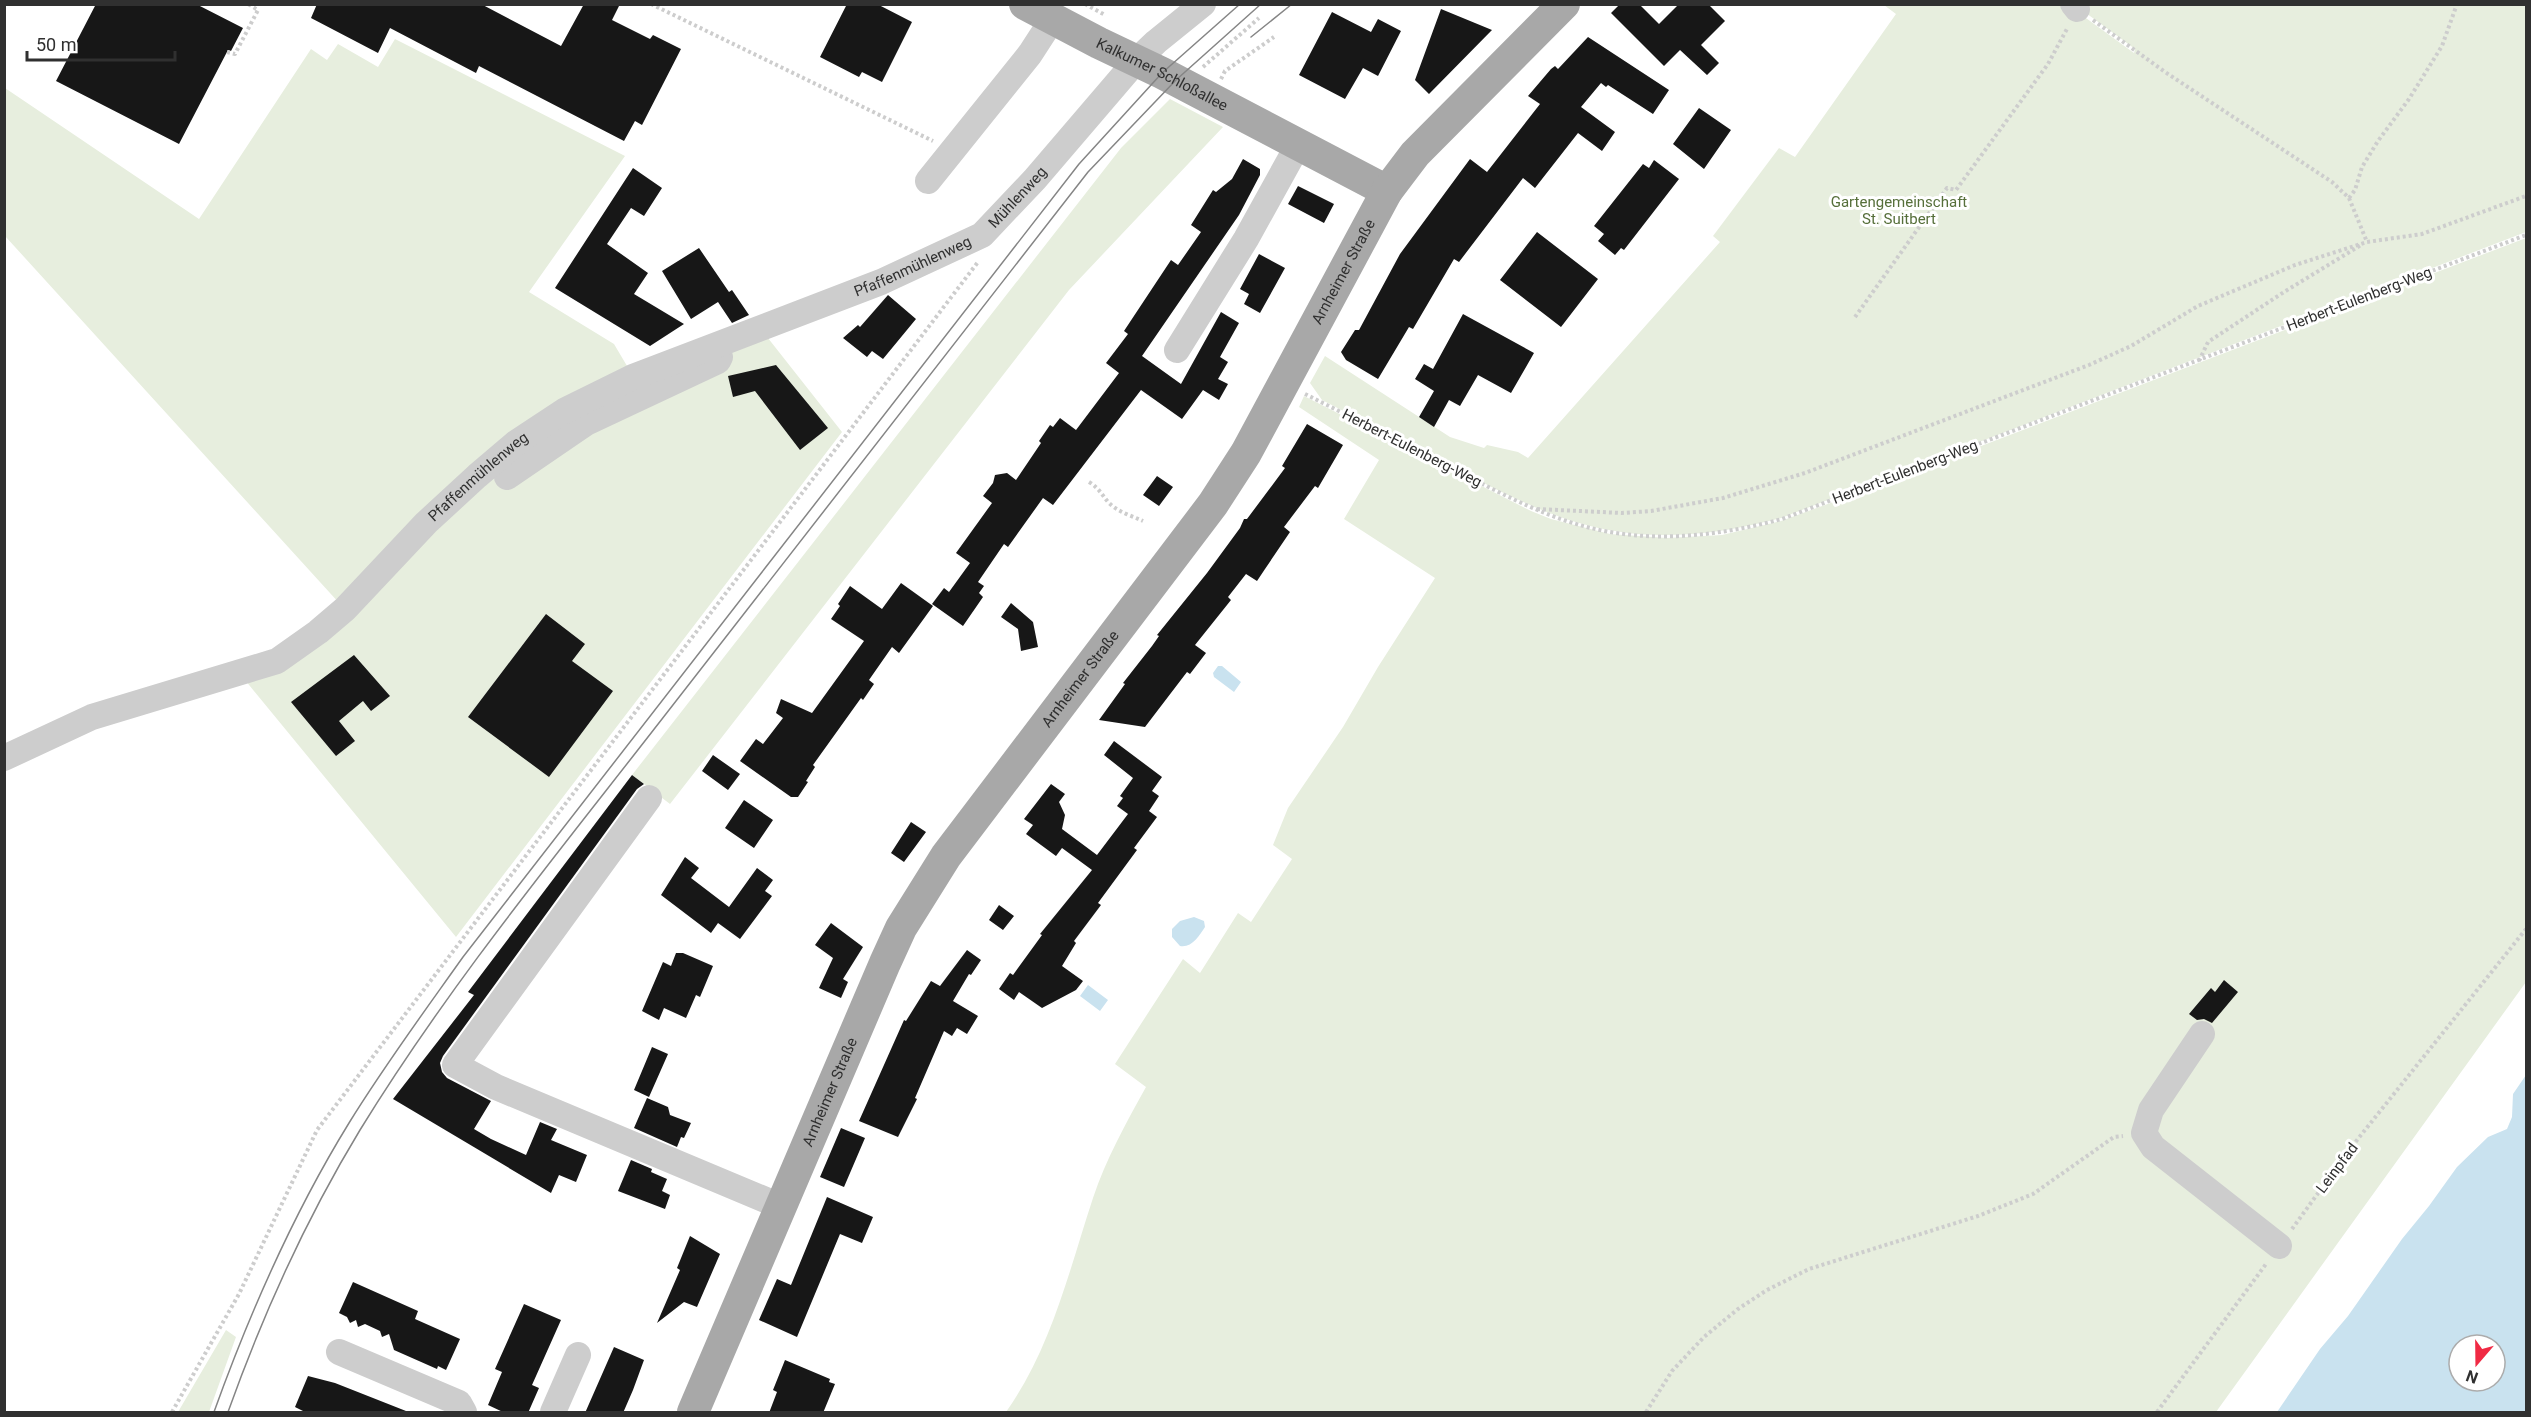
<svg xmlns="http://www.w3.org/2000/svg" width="2531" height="1417" font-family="Roboto,sans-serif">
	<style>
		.green { fill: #e7eede }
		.water { fill: #c9e2ef; fill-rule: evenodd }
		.building { fill: #171717 }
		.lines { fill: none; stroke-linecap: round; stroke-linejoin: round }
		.path { stroke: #cdcdcd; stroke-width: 4; stroke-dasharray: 3 3; stroke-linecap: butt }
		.minor { stroke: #cdcdcd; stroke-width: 26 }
		.major { stroke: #a8a8a8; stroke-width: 32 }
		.tram { stroke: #858585; stroke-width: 1.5 }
		.labels { text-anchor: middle; stroke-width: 6; stroke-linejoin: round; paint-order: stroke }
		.street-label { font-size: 15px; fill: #303030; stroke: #fff }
		.park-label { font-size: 15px; fill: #566f3a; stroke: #fff }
	</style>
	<rect width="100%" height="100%" fill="#fff"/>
	<path class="green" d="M 1884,5 L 2068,5 L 2134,53 L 2135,49 L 2075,5 L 2526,5 L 2526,232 L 1781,518 C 1725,533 1666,541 1609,530 C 1553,520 1506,494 1456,469 C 1411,446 1367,423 1322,400 L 1310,383 L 1325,356 L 1450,437 L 1484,448 L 1487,445 L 1518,452 L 1528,458 L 1720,242 L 1713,236 L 1779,148 L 1795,157 L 1896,14 Z
		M 395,39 L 625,156 L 529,292 L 614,344 L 630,371 L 594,385 L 340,604 L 5,236 L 5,88 L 199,219 L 311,49 L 327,60 L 338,44 L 378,67 Z
		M 1170,99 L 1223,127 L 1069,290 L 670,804 L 632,775 L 1121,148 Z
		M 2526,238 L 2526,982 L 2216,1412 L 1006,1412 C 1051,1349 1069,1271 1093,1198 C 1106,1159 1126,1123 1146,1087 L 1115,1064 L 1183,959 L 1200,973 L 1238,913 L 1251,922 L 1292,859 L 1273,845 L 1288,808 L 1343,727 L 1378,667 L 1435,578 L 1344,519 L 1379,460 L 1299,407 L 1304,396 L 1531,511 L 1551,519 L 1610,534 L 1667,538 L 1722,535 L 1781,521 L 1866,490 Z
		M 764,333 L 842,432 L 456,937 L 245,680 L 484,477 Z
		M 226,1330 L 236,1337 L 209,1412 L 178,1412 Z"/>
	<path class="water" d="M 1218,666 L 1222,666 L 1241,682 L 1234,692 L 1214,677 L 1213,673 Z
		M 1194,917 L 1204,921 L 1205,927 C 1199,936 1192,948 1180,946 L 1172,937 L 1172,929 L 1180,921 Z
		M 1088,985 L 1108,1000 L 1100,1011 L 1080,996 Z
		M 2526,1075 L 2526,1412 L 2277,1412 L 2320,1349 L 2348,1316 L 2402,1239 L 2429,1206 L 2457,1167 L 2488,1137 L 2507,1129 L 2512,1117 L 2513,1094 ZM 2459,1345 L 2495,1345 L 2495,1381 L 2459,1381 Z"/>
	<path class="building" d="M 96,4 L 196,4 L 243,28 L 231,51 L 228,50 L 179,144 L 56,81 Z
		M 317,4 L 481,4 L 561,46 L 584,4 L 620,4 L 612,20 L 650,39 L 653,35 L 681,49 L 642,125 L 635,121 L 624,141 L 479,66 L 476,73 L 390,28 L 378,53 L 311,18 Z
		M 847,4 L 877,4 L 912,22 L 882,82 L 862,72 L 859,77 L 820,57 Z
		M 1620,4 L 1639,4 L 1659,24 L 1679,4 L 1708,4 L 1725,21 L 1701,45 L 1719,63 L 1707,75 L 1680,50 L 1664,66 L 1611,13 Z
		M 1441,9 L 1492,30 L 1429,94 L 1415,80 Z
		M 1332,12 L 1371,32 L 1378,19 L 1401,31 L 1378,76 L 1363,68 L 1345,99 L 1299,75 Z
		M 1588,37 L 1669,90 L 1653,114 L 1608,85 L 1606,87 L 1601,83 L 1581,107 L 1615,132 L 1602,151 L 1578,133 L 1535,188 L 1523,178 L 1459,262 L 1454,259 L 1413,329 L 1409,327 L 1378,379 L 1346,360 L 1341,352 L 1355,330 L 1359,330 L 1400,254 L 1470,159 L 1487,172 L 1540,104 L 1528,96 L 1551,69 L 1555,66 L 1558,69 Z
		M 1699,108 L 1731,130 L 1704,169 L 1673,144 Z
		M 1243,159 L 1260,169 L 1260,175 L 1239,215 L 1142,356 L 1181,384 L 1221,312 L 1239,323 L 1220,357 L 1228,362 L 1218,379 L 1228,384 L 1219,400 L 1203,390 L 1182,419 L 1141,390 L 1053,505 L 1043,498 L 1008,547 L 1004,544 L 978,582 L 984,586 L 979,593 L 983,597 L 963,626 L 932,604 L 944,588 L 949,592 L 970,563 L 956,553 L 992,503 L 983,496 L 993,483 L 995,475 L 1007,473 L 1016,480 L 1041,443 L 1039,441 L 1050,425 L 1053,427 L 1060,418 L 1076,430 L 1119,373 L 1106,363 L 1128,334 L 1124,331 L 1171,260 L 1178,265 L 1201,232 L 1191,225 L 1213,190 L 1216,192 L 1232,179 Z
		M 1654,160 L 1679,179 L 1624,250 L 1621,248 L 1615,255 L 1598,241 L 1604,234 L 1594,226 L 1643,164 L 1649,168 Z
		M 633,168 L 662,188 L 644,216 L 631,208 L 607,244 L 648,273 L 634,294 L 684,324 L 650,346 L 555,288 Z
		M 1298,186 L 1334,204 L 1324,223 L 1288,204 Z
		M 1537,232 L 1598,279 L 1561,327 L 1500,280 Z
		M 699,248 L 729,292 L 732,290 L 749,315 L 732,323 L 718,302 L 691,319 L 662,271 Z
		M 1259,254 L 1285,268 L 1260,313 L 1244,304 L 1249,294 L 1240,289 Z
		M 888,295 L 916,319 L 883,359 L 872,351 L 867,357 L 843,338 L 858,325 L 860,327 Z
		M 1463,314 L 1534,353 L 1511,393 L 1478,375 L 1460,406 L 1449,400 L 1434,427 L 1419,417 L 1434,391 L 1415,379 L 1424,364 L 1433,369 Z
		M 776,365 L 828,428 L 800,450 L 755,391 L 733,397 L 728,376 Z
		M 1307,424 L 1343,445 L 1318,488 L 1315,486 L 1284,527 L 1290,532 L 1265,569 L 1257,581 L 1246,574 L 1228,597 L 1231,600 L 1195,645 L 1206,653 L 1190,674 L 1187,672 L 1145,727 L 1099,720 L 1125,684 L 1123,683 L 1152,646 L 1159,636 L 1157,635 L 1207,573 L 1240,528 L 1244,519 L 1247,519 L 1285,468 L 1282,466 Z
		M 1157,476 L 1173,487 L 1159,506 L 1143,495 Z
		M 901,583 L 933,606 L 899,653 L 892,647 L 869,680 L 874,684 L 863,700 L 861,698 L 813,765 L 815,767 L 806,781 L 808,782 L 798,797 L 791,797 L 740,761 L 756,739 L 763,744 L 783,718 L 776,713 L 781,699 L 812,713 L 864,641 L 831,619 L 840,606 L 838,604 L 850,586 L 882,609 Z
		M 1011,603 L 1033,622 L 1038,647 L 1021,651 L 1018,629 L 1001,617 Z
		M 546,614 L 585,644 L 572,661 L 613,691 L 549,777 L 468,717 Z
		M 354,655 L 390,696 L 371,711 L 363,701 L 339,721 L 355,741 L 336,756 L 291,702 Z
		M 1114,741 L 1162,777 L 1152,791 L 1159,796 L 1149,811 L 1157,817 L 1134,848 L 1137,850 L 1098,903 L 1101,905 L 1074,941 L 1076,943 L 1062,966 L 1083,981 L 1076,990 L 1042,1008 L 1019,992 L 1014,1000 L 999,989 L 1010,973 L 1013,975 L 1042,935 L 1040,934 L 1092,870 L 1062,848 L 1056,856 L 1026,834 L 1033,825 L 1024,819 L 1051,784 L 1065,794 L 1059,802 L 1065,815 L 1062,829 L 1097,855 L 1128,814 L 1117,806 L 1123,798 L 1120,796 L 1133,778 L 1104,755 Z
		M 713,755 L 740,774 L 728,790 L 702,771 Z
		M 632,775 L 644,784 L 637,789 L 443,1056 L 440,1063 L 442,1072 L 447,1078 L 491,1101 L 474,1129 L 491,1139 L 526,1155 L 540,1122 L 557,1129 L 551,1140 L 587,1155 L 576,1182 L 559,1175 L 551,1193 L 393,1099 L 474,995 L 468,992 Z
		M 744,800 L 773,820 L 754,848 L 725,828 Z
		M 911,822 L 926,832 L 904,862 L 891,853 Z
		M 685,857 L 699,868 L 691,878 L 729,907 L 757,868 L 773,880 L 765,891 L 772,896 L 740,939 L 718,923 L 711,933 L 661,895 Z
		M 999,905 L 1014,916 L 1003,930 L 989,920 Z
		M 831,923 L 863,947 L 843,979 L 848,982 L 841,998 L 819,988 L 833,958 L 815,945 Z
		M 967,950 L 981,960 L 971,975 L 969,974 L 953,1001 L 978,1016 L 967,1034 L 957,1028 L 952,1036 L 944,1031 L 915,1098 L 917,1099 L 898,1137 L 859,1121 L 904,1020 L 906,1021 L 931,981 L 940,986 Z
		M 676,953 L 683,953 L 713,966 L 700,997 L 696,995 L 686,1018 L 664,1008 L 659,1020 L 642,1011 L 663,962 L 671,966 Z
		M 2224,980 L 2238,992 L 2212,1023 L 2204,1019 L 2197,1020 L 2189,1014 L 2211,988 L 2215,992 Z
		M 652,1047 L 668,1054 L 649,1097 L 634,1090 Z
		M 647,1098 L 668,1107 L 670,1115 L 691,1123 L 684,1138 L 681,1137 L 677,1147 L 634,1128 Z
		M 841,1128 L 865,1138 L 844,1187 L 820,1177 Z
		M 631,1160 L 652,1169 L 651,1172 L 667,1179 L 662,1191 L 670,1195 L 665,1209 L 618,1191 Z
		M 827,1197 L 873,1217 L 862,1243 L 840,1234 L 797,1337 L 759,1320 L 777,1279 L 791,1285 Z
		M 690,1236 L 720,1254 L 697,1307 L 684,1302 L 657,1323 L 680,1270 L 677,1268 Z
		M 353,1282 L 418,1311 L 415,1319 L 460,1339 L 446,1370 L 438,1366 L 437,1369 L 394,1350 L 389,1334 L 382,1337 L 380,1331 L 365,1324 L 358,1327 L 356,1320 L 350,1323 L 347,1317 L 339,1313 Z
		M 524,1304 L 561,1320 L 532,1385 L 539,1388 L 528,1413 L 505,1413 L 488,1405 L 502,1372 L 495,1369 Z
		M 614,1347 L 644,1360 L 633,1390 L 623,1413 L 585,1413 Z
		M 785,1360 L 830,1379 L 829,1382 L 835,1384 L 823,1413 L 769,1413 L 777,1392 L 773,1390 Z
		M 308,1376 L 335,1383 L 406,1411 L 406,1413 L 307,1413 L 295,1407 Z"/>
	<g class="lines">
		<path class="path" d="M 651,4 L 933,141
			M 1085,4 L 1105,15
			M 2093,20 L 2165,72 L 2332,182 L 2349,198 L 2367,242
			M 227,52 L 235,54 L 258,10 L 248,4
			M 1203,67 L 1259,18
			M 1221,79 L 1225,71 L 1274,37
			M 2349,198 L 2355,190 L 2362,167 L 2378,141 L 2409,99 L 2442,46 L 2457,4
			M 1855,317 L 1947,188 L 1956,190 L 2048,64 L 2068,27
			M 2199,361 L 2208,342 L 2284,292 L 2361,245
			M 1305,394 C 1353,418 1402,443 1451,468 C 1503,494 1552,522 1610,532 C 1668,542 1725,534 1782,519 L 2526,235
			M 1089,482 C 1099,488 1102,495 1109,503 C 1118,512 1132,516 1143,521
			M 1537,509 L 1622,513 L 1651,511 L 1723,498 L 1805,473 L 2089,365 L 2131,346 L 2198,306 L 2295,265 L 2367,242 L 2422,234 L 2526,196
			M 2292,1229 L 2353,1145 L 2526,929
			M 172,1412 L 239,1294 L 317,1130 L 978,262
			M 1646,1412 L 1672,1371 L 1704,1337 L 1738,1309 L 1767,1290 L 1809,1269 L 1978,1216 L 2033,1194 L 2114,1137 L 2123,1136
			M 2157,1412 L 2266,1264"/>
		<g class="minor">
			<path d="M 2073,4 L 2077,9"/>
			<path d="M 928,181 L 1030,54 L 1052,20"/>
			<path d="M 1177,350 L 1246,239 L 1298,145"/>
			<path d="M 507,477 L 586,423 L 718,361 L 720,357"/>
			<path id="s1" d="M 4,758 L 92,717 L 277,661 L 318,632 L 345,609 L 426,523 L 477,476 L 517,442 L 564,411 L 633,377 L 881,282 L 982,235 L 1035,179 L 1136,61 L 1156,42 L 1203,4"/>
			<path d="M 649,798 L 455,1065 L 496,1087 L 780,1206"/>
			<path d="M 2202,1034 L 2151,1110 L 2144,1133 L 2153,1147 L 2279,1246"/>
			<path d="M 339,1352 L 459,1403 L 464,1412"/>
			<path d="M 553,1412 L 578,1355"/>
		</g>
		<g class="major">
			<path id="s2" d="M 1025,4 L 1099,43 L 1162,73 L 1387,191"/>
			<path id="s3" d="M 693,1412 L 885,963 L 901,928 L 946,856 L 1213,504 L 1246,453 L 1387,191 L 1415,154 L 1564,4"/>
		</g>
		<path class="tram" d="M 1251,37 L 1292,4
			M 214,1412 C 250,1312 293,1214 349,1123 C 384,1066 424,1012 463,957 L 1079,164 L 1162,73 L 1240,4
			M 228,1412 C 263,1314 306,1219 360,1130 C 449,985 558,853 662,719 C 804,536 946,354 1088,172 L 1176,80 L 1261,4"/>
	</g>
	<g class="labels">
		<g class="street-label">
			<text dy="5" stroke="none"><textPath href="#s2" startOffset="154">Kalkumer Schloßallee</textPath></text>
			<text dy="5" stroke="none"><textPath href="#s1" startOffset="1178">Mühlenweg</textPath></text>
			<text dy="5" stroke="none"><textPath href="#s1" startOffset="1050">Pfaffenmühlenweg</textPath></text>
			<text dy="5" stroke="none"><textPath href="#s3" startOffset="1320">Arnheimer Straße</textPath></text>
			<text transform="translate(2359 299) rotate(-21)" y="5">Herbert-Eulenberg-Weg</text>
			<text transform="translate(1412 448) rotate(27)" y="5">Herbert-Eulenberg-Weg</text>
			<text transform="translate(1905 472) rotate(-21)" y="5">Herbert-Eulenberg-Weg</text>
			<text dy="5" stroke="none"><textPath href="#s1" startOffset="564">Pfaffenmühlenweg</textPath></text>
			<text dy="5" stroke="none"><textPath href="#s3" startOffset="834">Arnheimer Straße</textPath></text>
			<text dy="5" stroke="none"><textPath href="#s3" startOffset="348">Arnheimer Straße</textPath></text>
			<text transform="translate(2337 1168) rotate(-53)" y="5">Leinpfad</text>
		</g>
		<g class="park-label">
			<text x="1899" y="207">Gartengemeinschaft<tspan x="1899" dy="17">St. Suitbert</tspan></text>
		</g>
	</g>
	<rect width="2531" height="1417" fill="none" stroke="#303030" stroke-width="12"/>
	<g transform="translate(2477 1363) rotate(200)"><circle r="28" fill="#ffffff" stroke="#acacac" stroke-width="1.5"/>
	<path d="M0-4.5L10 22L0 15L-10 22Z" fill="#f02a44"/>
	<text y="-9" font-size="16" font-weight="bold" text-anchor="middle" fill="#303030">N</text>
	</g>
	<path d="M27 51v9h148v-9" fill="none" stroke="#303030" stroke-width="3"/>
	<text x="36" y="51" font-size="18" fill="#303030" stroke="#ffffff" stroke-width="4.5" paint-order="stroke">50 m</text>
</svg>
